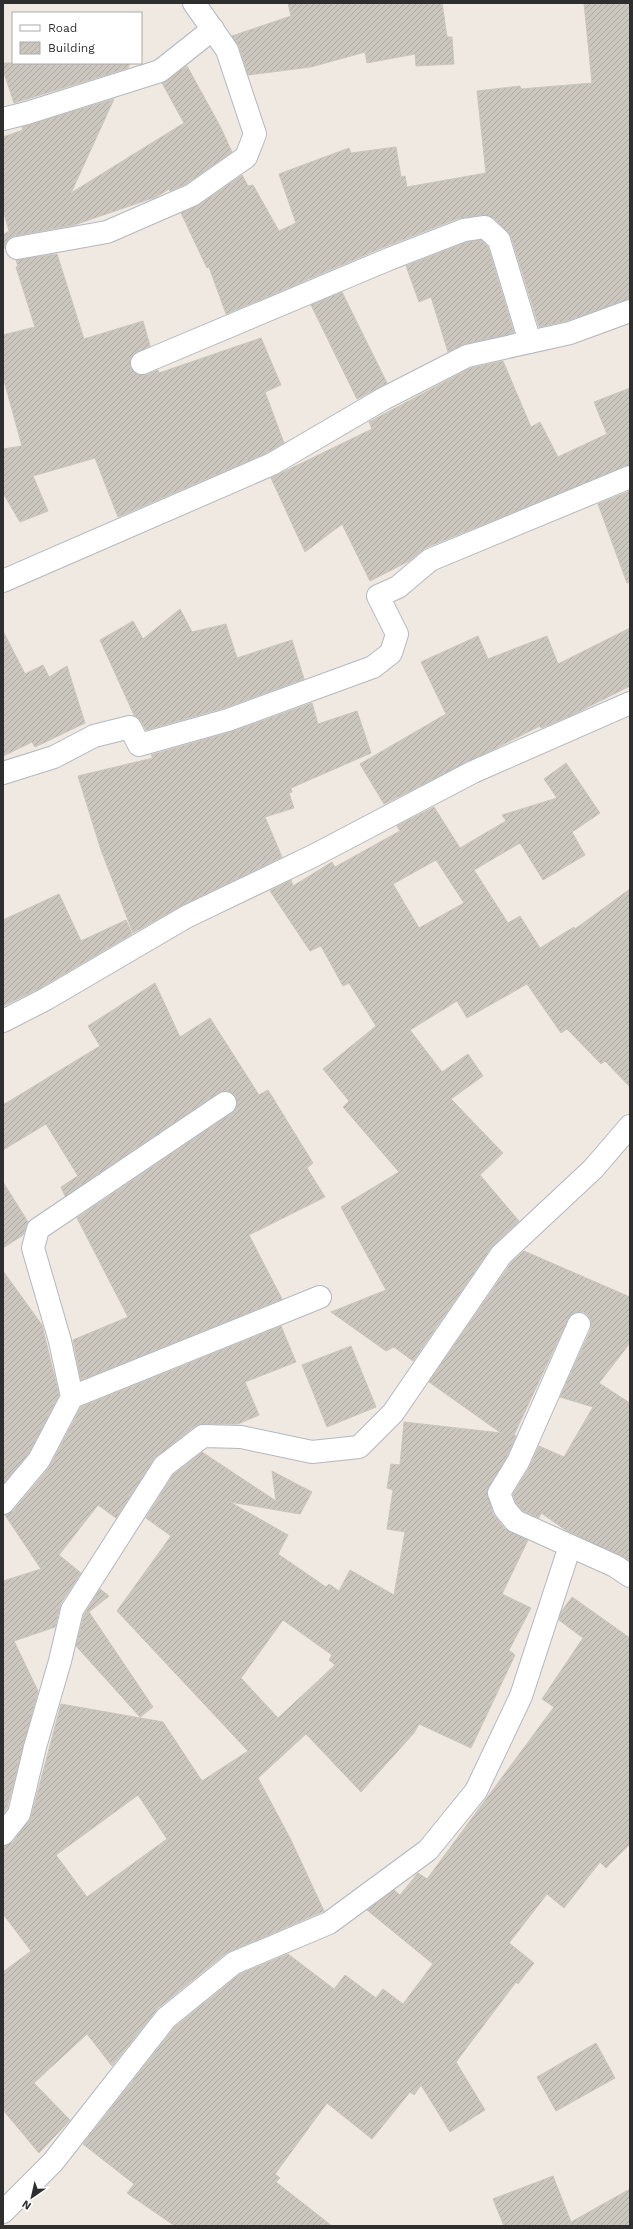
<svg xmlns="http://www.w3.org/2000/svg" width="633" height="2229" font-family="'Work Sans',sans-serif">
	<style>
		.building { fill: url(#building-hatch); stroke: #cbc5ba; fill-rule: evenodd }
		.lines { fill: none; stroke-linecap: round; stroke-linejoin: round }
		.minor-casing { stroke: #b4b7c1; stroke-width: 24 }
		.minor { stroke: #fff; stroke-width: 22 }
	</style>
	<defs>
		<pattern id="building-hatch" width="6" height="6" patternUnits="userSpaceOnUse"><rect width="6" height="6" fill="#cbc7bf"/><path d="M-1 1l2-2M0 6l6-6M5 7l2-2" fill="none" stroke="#afaba4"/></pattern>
	</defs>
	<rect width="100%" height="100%" fill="#efe9e1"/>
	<path class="building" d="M 288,3 L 442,3 L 447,37 L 452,37 L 454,64 L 416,66 L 415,54 L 367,63 L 365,52 L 311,67 L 248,75 L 239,46 L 232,36 L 291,16 Z
		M 584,3 L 630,3 L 630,299 L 566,321 L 539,327 L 511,236 L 494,218 L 483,215 L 459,218 L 384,247 L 226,314 L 209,267 L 207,268 L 181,213 L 199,205 L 242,175 L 248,186 L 253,185 L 279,231 L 296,223 L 279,174 L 349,148 L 351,153 L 396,147 L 401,177 L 405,176 L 407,187 L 486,173 L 477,91 L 520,86 L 521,89 L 592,83 Z
		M 3,63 L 130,63 L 128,68 L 14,103 L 3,70 Z
		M 187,66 L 220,126 L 232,152 L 186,184 L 170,191 L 169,189 L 156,197 L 74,225 L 14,236 L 9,239 L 3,250 L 3,235 L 9,231 L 3,210 L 3,137 L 23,130 L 22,127 L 114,99 L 71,193 L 184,123 L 162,83 Z
		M 481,240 L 488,247 L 514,333 L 464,344 L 448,352 L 431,297 L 419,302 L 406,266 L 467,242 Z
		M 57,254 L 84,339 L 143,321 L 150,346 L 132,356 L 130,367 L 135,373 L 146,375 L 158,370 L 159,373 L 261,338 L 281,385 L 265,392 L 284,443 L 266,453 L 118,517 L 95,458 L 33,476 L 48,511 L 20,522 L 3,493 L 3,449 L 22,446 L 3,377 L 3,335 L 35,327 L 16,267 L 18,266 L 16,260 Z
		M 342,292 L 387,383 L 357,399 L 311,305 Z
		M 503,361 L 531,427 L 540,422 L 558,457 L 607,434 L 594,402 L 630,388 L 630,465 L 425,548 L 409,561 L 370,581 L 342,524 L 305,552 L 271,478 L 372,429 L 369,422 L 471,368 Z
		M 630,491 L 630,582 L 627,583 L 598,504 Z
		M 180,609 L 192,632 L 226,624 L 237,658 L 292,640 L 304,679 L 224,708 L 146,730 L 141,721 L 134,715 L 100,640 L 133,621 L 143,639 Z
		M 630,628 L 630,686 L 572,715 L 541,728 L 540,726 L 384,804 L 360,764 L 446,714 L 421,662 L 478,636 L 488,659 L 547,636 L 558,664 Z
		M 3,631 L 25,674 L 43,665 L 49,677 L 67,666 L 85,723 L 35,747 L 32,742 L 3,756 Z
		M 312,703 L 318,724 L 357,711 L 371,753 L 291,788 L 292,792 L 289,793 L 294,808 L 265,817 L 282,857 L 181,906 L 133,933 L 101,850 L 78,776 L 153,758 L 151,755 L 231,732 Z
		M 566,763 L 600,813 L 572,832 L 585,855 L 543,880 L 520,843 L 474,870 L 508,923 L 520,916 L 540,948 L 574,927 L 575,929 L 630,889 L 630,1087 L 605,1061 L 601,1064 L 567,1029 L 561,1033 L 527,984 L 467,1018 L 457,1001 L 410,1030 L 442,1072 L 468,1054 L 483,1076 L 451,1099 L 503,1153 L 480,1175 L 519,1221 L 491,1248 L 413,1361 L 394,1347 L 386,1351 L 331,1312 L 386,1290 L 341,1207 L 399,1172 L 343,1107 L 349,1101 L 323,1069 L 376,1026 L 349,983 L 343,986 L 321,946 L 310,951 L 270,891 L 291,880 L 293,886 L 332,862 L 335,867 L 400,831 L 397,826 L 434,807 L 460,848 L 506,821 L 502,815 L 557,798 L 544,779 ZM 436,860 L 464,903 L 419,928 L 393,884 Z
		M 59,894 L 81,941 L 126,920 L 132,934 L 40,988 L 3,1006 L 3,920 Z
		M 155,983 L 180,1037 L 210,1018 L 259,1095 L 268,1090 L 313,1163 L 307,1168 L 325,1197 L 249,1235 L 282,1299 L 81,1380 L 73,1340 L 128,1317 L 77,1218 L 232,1113 L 236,1108 L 237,1102 L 235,1096 L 230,1092 L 218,1093 L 65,1196 L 61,1187 L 78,1176 L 46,1124 L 3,1150 L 3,1105 L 100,1046 L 88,1026 Z
		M 3,1182 L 28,1222 L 23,1235 L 3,1248 Z
		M 524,1251 L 630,1297 L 630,1343 L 599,1383 L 630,1403 L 630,1561 L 567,1531 L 541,1513 L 539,1518 L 523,1511 L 516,1503 L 513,1494 L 529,1468 L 539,1446 L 564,1457 L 593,1407 L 560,1397 L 591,1329 L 591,1322 L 589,1316 L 584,1312 L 577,1312 L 568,1319 L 514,1435 L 516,1436 L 507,1456 L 487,1491 L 493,1514 L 505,1529 L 528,1540 L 502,1594 L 531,1608 L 509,1650 L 515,1655 L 471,1748 L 419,1724 L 414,1733 L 361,1792 L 306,1734 L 258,1778 L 291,1840 L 324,1911 L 226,1953 L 158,2008 L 112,2066 L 87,2034 L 34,2083 L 70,2120 L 39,2153 L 3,2110 L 3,1972 L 31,1951 L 3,1914 L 3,1846 L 13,1842 L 31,1817 L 61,1704 L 163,1722 L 202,1781 L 248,1751 L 117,1611 L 171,1536 L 146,1518 L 173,1475 L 202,1452 L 276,1501 L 272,1471 L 312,1492 L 300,1514 L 230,1502 L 288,1535 L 278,1554 L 326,1587 L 329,1584 L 339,1591 L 350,1570 L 394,1595 L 405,1532 L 387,1529 L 393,1490 L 387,1488 L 391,1464 L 400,1465 L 404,1422 L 501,1433 L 429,1382 L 511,1263 ZM 283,1620 L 332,1655 L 329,1660 L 335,1665 L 278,1718 L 241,1678 ZM 138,1795 L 167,1839 L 87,1897 L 56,1855 Z
		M 3,1271 L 42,1325 L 59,1395 L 29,1453 L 3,1484 Z
		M 281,1326 L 296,1362 L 245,1382 L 259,1415 L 238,1424 L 203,1424 L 195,1426 L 154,1459 L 116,1518 L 98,1505 L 59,1555 L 81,1573 L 61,1603 L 55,1627 L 14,1641 L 38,1691 L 7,1808 L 3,1814 L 3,1581 L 41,1569 L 5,1515 L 13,1511 L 49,1468 L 81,1407 Z
		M 351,1346 L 376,1407 L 327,1427 L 302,1365 Z
		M 100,1589 L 109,1596 L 89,1612 L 153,1707 L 140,1717 L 76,1646 L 84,1615 Z
		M 572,1597 L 630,1638 L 630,1844 L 606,1868 L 600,1862 L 564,1908 L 547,1894 L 509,1943 L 534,1963 L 518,1984 L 516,1982 L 456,2062 L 485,2110 L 450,2132 L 421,2085 L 414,2095 L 410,2092 L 372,2139 L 327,2103 L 275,2174 L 280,2178 L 276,2182 L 332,2226 L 175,2226 L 127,2193 L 134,2184 L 83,2144 L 175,2027 L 240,1974 L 288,1954 L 334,1989 L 345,1975 L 376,1998 L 383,1989 L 403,2004 L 433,1964 L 367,1910 L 394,1890 L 400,1895 L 418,1873 L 427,1879 L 554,1707 L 542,1699 L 583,1638 L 559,1620 L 561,1612 Z
		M 596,2043 L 615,2078 L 556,2111 L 537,2077 Z
		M 553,2176 L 571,2222 L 630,2189 L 630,2226 L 504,2226 L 493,2199 Z"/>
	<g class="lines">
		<g class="minor-casing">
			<path id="minor" d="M 3,119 L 27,113 L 160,71 L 213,29
				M 17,248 L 107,232 L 192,195 L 246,157 L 255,134 L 227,50 L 194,3
				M 142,363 L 389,259 L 464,230 L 485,227 L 499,240 L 530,342
				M 3,581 L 272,464 L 383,399 L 467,356 L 570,333 L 630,311
				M 3,773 L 54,757 L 94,736 L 130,727 L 139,745 L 228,720 L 373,667 L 391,653 L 397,634 L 378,596 L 398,587 L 430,560 L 630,477
				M 3,1021 L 46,999 L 186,917 L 313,856 L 473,772 L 630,703
				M 579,1324 L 518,1462 L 499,1493 L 505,1509 L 515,1521 L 615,1566 L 630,1576
				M 72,1397 L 320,1297
				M 3,1503 L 39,1460 L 72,1397 L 60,1341 L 33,1248 L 38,1229 L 225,1103
				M 3,1834 L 19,1814 L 35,1747 L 60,1661 L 72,1610 L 164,1466 L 203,1436 L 241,1437 L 312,1452 L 359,1447 L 393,1413 L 501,1255 L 593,1169 L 630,1126
				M 3,2212 L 53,2162 L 166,2018 L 234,1963 L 329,1923 L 428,1850 L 476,1791 L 521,1696 L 570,1546"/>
		</g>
		<use href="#minor" class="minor"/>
	</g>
	<rect width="633" height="2229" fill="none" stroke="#2e2e2e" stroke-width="8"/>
	<rect x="12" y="12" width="130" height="52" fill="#ffffff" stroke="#ababab"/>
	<rect x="20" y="25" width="20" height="6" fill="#ffffff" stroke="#ababab"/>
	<text x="48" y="32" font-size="12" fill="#2e2e2e">Road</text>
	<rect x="20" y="42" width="20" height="12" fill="url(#building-hatch)" stroke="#ababab"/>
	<text x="48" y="52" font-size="12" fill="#2e2e2e">Building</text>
	<g transform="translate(32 2197) rotate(214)" stroke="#ffffff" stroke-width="3" paint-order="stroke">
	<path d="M0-3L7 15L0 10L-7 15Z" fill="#2e2e2e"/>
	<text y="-6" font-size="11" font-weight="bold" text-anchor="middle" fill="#2e2e2e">N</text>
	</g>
</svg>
